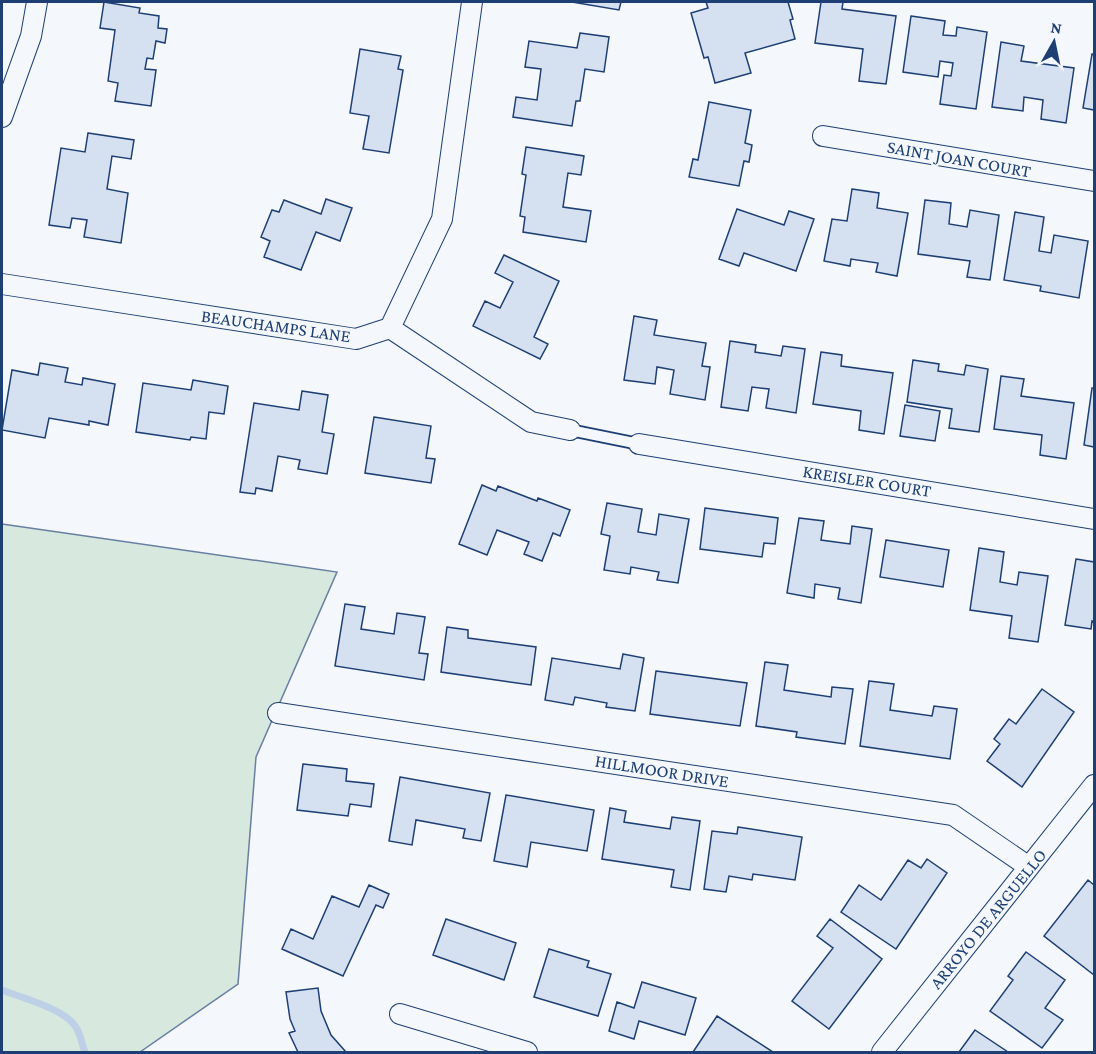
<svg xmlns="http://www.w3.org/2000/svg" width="1096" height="1054" font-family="'Crimson Pro',serif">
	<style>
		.green { fill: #d7e8df; stroke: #687fa3; stroke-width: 1.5 }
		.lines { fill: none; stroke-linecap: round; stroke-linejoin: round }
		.stream { stroke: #bed0e5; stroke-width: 7 }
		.building { fill: #d5e0f0; stroke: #1d3f73; stroke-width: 1.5 }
		.service-casing { stroke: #1d3f73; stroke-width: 14 }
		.minor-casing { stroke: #1d3f73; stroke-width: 22 }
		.service { stroke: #f4f7fb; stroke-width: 10 }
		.minor { stroke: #f4f7fb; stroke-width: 20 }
		.labels { text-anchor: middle; stroke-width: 4.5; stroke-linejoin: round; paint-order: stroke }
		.street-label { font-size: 18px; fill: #1d3f73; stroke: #f4f7fb }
	</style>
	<rect width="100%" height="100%" fill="#f4f7fb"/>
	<path class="green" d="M 2,524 L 337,572 L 256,757 L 238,984 L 140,1052 L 2,1052 Z"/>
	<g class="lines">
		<path class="stream" d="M 2,990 C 22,998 67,1009 77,1029 C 81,1036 82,1045 85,1052"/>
	</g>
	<path class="building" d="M 104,2 L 140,8 L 139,13 L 159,16 L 158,28 L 167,29 L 165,43 L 156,41 L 153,59 L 147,58 L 145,69 L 156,70 L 151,106 L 115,101 L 118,83 L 108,81 L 115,30 L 100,28 Z
		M 572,2 L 621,2 L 619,10 Z
		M 706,2 L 788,2 L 793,19 L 790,20 L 795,39 L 745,53 L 751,73 L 715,83 L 708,57 L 704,58 L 691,13 L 708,8 Z
		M 821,2 L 843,2 L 842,9 L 896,16 L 886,84 L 859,81 L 863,49 L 815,43 Z
		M 911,16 L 945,21 L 943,35 L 956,36 L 957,27 L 987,32 L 976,109 L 940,104 L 944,75 L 951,76 L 953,63 L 940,61 L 938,77 L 903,72 Z
		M 580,33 L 609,37 L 604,72 L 585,69 L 580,101 L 576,101 L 572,126 L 513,117 L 516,97 L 537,100 L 541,69 L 525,67 L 529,41 L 577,48 Z
		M 1001,42 L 1024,46 L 1021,61 L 1074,68 L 1066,123 L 1041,119 L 1043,100 L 1024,97 L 1023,111 L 992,107 Z
		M 360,49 L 401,56 L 398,69 L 403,70 L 389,153 L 363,149 L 369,116 L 350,113 Z
		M 1092,54 L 1094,55 L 1094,110 L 1083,108 Z
		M 709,102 L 751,110 L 745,143 L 752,145 L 749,162 L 744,161 L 739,186 L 689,177 L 693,159 L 698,160 Z
		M 88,133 L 134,140 L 131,159 L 112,156 L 107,189 L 128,193 L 121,243 L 84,237 L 87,220 L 72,218 L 70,228 L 49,225 L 61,148 L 85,152 Z
		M 526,147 L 584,156 L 581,175 L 568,173 L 563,207 L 591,211 L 586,242 L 523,232 L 525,217 L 520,216 L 526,175 L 522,174 Z
		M 852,189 L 879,193 L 877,208 L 908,213 L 897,276 L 876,272 L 878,263 L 851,259 L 850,266 L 824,261 L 832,219 L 847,221 Z
		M 326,199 L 352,208 L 340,241 L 316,232 L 301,270 L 264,257 L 270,241 L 261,237 L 272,210 L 279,212 L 284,200 L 321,214 Z
		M 925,200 L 951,203 L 949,224 L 967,227 L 970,210 L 999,215 L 990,280 L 967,277 L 970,261 L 918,254 Z
		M 737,209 L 784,225 L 789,211 L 814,219 L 796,271 L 744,253 L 739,266 L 719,259 Z
		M 1015,212 L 1044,217 L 1039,251 L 1051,253 L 1054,235 L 1088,241 L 1079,298 L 1040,291 L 1041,286 L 1004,280 Z
		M 504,255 L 559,281 L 534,337 L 548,344 L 540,359 L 473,326 L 485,301 L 500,308 L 513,282 L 495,273 Z
		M 634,316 L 657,320 L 654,335 L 706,343 L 702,366 L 710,367 L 705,400 L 670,394 L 674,370 L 657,367 L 655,384 L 624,380 Z
		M 730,341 L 756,345 L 755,352 L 781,356 L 783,346 L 805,349 L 796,413 L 766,408 L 769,389 L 752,387 L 748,411 L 721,407 Z
		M 821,352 L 842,355 L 841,366 L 893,373 L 884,434 L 859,430 L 861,411 L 813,404 Z
		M 913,360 L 939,364 L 938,371 L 964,375 L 966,365 L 988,369 L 979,432 L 949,428 L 952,409 L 907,402 Z
		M 40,363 L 68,368 L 65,382 L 82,385 L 83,378 L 115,384 L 108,425 L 89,421 L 89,425 L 49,418 L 45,438 L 2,430 L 12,370 L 38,375 Z
		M 1001,376 L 1024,379 L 1021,396 L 1074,403 L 1066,459 L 1040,455 L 1042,435 L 994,429 Z
		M 193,380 L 228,386 L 224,414 L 209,412 L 206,439 L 191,437 L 190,440 L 136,432 L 143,383 L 191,390 Z
		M 1092,388 L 1094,388 L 1094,447 L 1084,445 Z
		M 302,391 L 328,395 L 322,432 L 334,434 L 327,474 L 298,469 L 300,460 L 278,456 L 272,491 L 256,488 L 255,494 L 240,492 L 254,403 L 299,410 Z
		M 905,405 L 940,411 L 935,441 L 900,436 Z
		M 374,417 L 431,426 L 426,458 L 435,459 L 431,483 L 365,473 Z
		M 482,485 L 496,491 L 498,486 L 537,501 L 538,498 L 570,510 L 560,536 L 553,533 L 542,561 L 524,554 L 529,542 L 497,530 L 487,555 L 459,544 Z
		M 607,503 L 642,509 L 638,532 L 656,535 L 659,514 L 689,519 L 678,583 L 657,580 L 659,572 L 631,567 L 630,574 L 604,570 L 610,536 L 601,534 Z
		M 705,508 L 778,518 L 775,544 L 764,543 L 762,557 L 700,549 Z
		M 799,518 L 824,521 L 821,540 L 850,544 L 852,526 L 872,529 L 861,603 L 838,599 L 840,588 L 815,584 L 814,598 L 787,593 Z
		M 886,540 L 949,550 L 943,587 L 880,577 Z
		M 979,548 L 1004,552 L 1000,582 L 1017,585 L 1019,572 L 1048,576 L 1038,642 L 1009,638 L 1012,616 L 970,610 Z
		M 1076,559 L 1094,562 L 1094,622 L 1092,621 L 1091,629 L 1065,625 Z
		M 345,604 L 365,607 L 361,629 L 394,634 L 397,613 L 425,617 L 419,653 L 428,654 L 424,680 L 335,666 Z
		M 447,627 L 468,630 L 468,638 L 536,647 L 531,685 L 441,672 Z
		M 623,654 L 644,658 L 635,711 L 606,707 L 607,703 L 575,697 L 573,705 L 545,700 L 552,658 L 620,669 Z
		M 765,662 L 788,665 L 784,690 L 831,697 L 832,687 L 853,689 L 845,744 L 796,737 L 797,732 L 756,726 Z
		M 656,671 L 747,683 L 740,726 L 650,714 Z
		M 869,681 L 894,684 L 890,710 L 932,716 L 934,706 L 957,709 L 950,759 L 860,746 Z
		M 1042,689 L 1074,712 L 1022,787 L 987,761 L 1000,744 L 994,739 L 1009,719 L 1016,724 Z
		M 303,764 L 347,769 L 346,781 L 374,784 L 371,807 L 350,804 L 348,816 L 297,810 Z
		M 400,777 L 490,793 L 481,841 L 463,838 L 465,829 L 416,820 L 412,845 L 389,841 Z
		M 506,795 L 594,810 L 587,851 L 531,842 L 527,867 L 494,861 Z
		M 610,808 L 626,811 L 624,822 L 670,829 L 672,817 L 700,821 L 690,890 L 671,887 L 674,870 L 602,859 Z
		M 738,827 L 802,837 L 795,880 L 753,874 L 752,880 L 729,876 L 726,892 L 704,889 L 712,831 L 737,834 Z
		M 927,859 L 947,873 L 896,949 L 841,912 L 859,885 L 881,900 L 908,860 L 921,868 Z
		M 1088,880 L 1094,885 L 1094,975 L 1044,936 Z
		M 369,885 L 389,894 L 383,908 L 376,905 L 343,976 L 282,949 L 291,929 L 313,939 L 332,896 L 359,907 Z
		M 446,919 L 516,943 L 504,980 L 433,955 Z
		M 830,919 L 882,959 L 829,1029 L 792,1001 L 833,948 L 817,936 Z
		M 549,949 L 589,961 L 587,967 L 611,974 L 598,1016 L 534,997 Z
		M 1026,952 L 1065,980 L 1045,1008 L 1063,1020 L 1042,1048 L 990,1011 L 1013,980 L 1008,976 Z
		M 642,982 L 696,998 L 685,1035 L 639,1021 L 634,1039 L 609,1031 L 617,1002 L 634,1008 Z
		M 318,988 L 321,1011 L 331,1035 L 346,1052 L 298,1052 L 289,1033 L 295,1031 L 290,1019 L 286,992 Z
		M 717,1016 L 773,1052 L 693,1052 Z
		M 975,1030 L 1008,1052 L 959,1052 Z"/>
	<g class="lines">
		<g class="service-casing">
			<path id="service" d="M 570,430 L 639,444"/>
		</g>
		<g class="minor-casing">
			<path id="minor" d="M 2,117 L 31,36 L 37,2
				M 823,136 L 1094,181
				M 2,284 L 356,339 L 390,328 L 442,219 L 472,2
				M 390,328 L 531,422 L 570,430
				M 639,444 L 1094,519
				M 278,713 L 953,815 L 1029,867
				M 400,1014 L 527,1052
				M 882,1052 L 1094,785"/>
		</g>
		<use href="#service" class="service"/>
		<use href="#minor" class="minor"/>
	</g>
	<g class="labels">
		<g class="street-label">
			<text transform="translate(959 159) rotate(10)" y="6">SAINT JOAN COURT</text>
			<text transform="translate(276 326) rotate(8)" y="6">BEAUCHAMPS LANE</text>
			<text transform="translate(867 481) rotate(9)" y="6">KREISLER COURT</text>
			<text transform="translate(662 771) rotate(9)" y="6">HILLMOOR DRIVE</text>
			<text transform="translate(988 919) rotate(-51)" y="6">ARROYO DE ARGUELLO</text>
		</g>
	</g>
	<rect width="1096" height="1054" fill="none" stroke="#1d3f73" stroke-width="6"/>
	<g transform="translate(1054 42) rotate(9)" stroke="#f4f7fb" stroke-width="4.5" paint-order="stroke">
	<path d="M0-4.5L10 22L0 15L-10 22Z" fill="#1d3f73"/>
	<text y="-9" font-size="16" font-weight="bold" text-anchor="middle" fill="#1d3f73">N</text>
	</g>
</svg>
